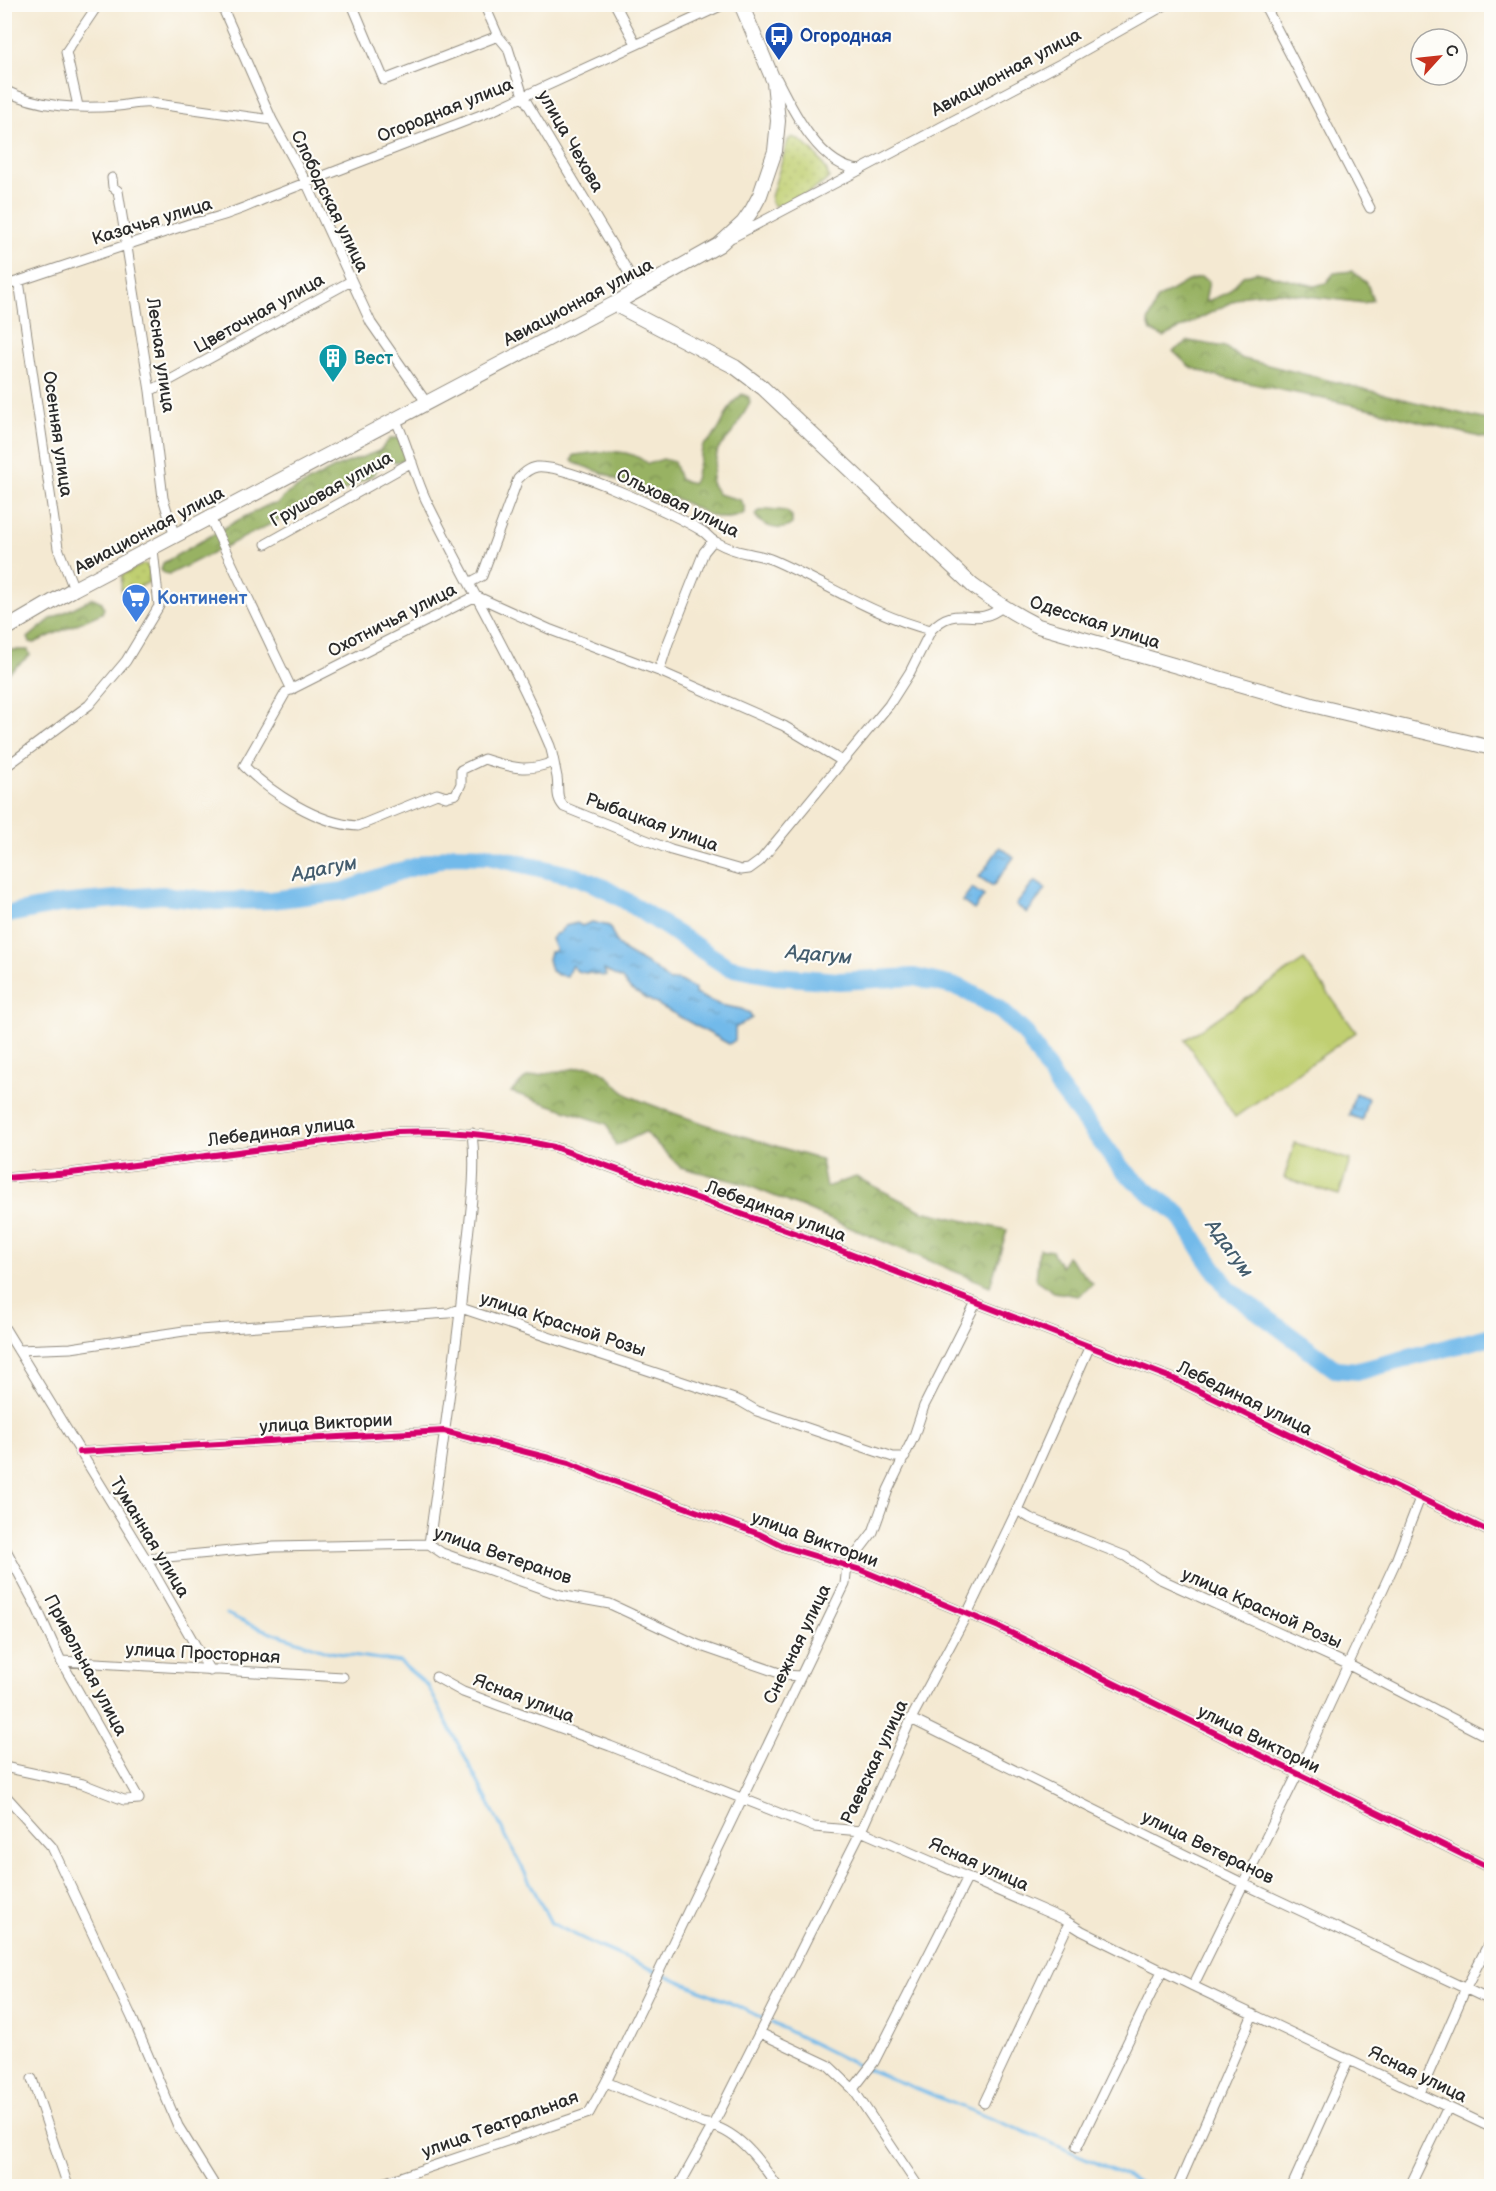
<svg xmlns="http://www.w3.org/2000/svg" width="1496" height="2191" font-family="'Balsamiq Sans',sans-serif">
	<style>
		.grass { fill: url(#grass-dots); stroke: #767d4e; stroke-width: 1.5 }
		.forest { fill: url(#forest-crowns); stroke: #626e47; stroke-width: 1.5 }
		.park { fill: #c0cf71; stroke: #767d4e; stroke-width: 1.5 }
		.water { fill: url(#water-ripples); stroke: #4e728a; stroke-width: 1.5 }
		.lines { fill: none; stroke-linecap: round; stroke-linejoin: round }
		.stream { stroke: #72baea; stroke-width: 3 }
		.river { stroke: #72baea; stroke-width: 18 }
		.minor-casing { stroke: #908a7e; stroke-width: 11 }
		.secondary-casing { stroke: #908a7e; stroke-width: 16 }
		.minor { stroke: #fff; stroke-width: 9 }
		.secondary { stroke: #fff; stroke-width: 14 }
		.cycleway-casing { stroke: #fdfcf7; stroke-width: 10 }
		.cycleway { stroke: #d6006c; stroke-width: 6 }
		.labels { text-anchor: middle; stroke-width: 4.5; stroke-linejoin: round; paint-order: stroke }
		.transit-label { font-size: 18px; font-weight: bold; fill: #164399; stroke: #fdfcf7; text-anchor: start }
		.street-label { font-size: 18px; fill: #2b2b2b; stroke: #fdfcf7 }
		.culture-label { font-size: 18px; font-weight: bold; fill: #0d838f; stroke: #fdfcf7; text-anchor: start }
		.shop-label { font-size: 18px; font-weight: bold; fill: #366cbe; stroke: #fdfcf7; text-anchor: start }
		.water-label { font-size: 20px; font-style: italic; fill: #445d6e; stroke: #fdfcf7 }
	</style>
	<defs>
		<pattern id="grass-dots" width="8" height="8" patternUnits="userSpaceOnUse" patternTransform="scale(1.5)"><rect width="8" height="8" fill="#c0cf71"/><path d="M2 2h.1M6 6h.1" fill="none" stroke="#a5b262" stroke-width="1.8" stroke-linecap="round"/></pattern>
		<pattern id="forest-crowns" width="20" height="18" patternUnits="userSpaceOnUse" patternTransform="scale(1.5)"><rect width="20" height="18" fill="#98b263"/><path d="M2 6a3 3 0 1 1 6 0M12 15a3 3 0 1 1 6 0" fill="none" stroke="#7c9152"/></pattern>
		<pattern id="water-ripples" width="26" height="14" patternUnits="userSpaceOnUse" patternTransform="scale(1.5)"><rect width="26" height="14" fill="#72baea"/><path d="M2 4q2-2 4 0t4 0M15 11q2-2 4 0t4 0" fill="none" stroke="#5e97be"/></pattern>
	</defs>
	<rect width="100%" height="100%" fill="#fdfcf7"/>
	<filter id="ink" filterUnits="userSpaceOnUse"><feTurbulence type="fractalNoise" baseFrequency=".0167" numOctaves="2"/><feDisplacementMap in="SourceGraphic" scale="12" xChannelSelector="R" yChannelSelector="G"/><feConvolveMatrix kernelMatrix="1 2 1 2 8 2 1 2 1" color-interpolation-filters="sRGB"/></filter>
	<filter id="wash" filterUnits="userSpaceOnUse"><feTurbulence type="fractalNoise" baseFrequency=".008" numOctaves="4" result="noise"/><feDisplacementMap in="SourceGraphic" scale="24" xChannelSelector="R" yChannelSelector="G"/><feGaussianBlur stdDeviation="1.35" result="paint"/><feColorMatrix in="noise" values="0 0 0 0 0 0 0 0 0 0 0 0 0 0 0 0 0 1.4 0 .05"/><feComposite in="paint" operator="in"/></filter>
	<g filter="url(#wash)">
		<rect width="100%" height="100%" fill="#f4e9d2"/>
		<path class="grass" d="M 792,137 C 807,142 824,161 829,177 C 823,187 787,205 775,206 L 771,202 L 771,197 L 788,140 Z
			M 144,564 L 147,565 L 150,571 L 149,582 L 124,595 L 121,589 L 122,575 Z"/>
		<path class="forest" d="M 1352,271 L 1367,283 L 1373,300 L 1364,303 L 1276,292 L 1245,295 L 1164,337 L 1151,331 L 1148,322 L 1157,299 L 1186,282 L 1201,277 L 1209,281 L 1205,302 L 1227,293 L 1243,276 L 1256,272 L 1315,286 L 1326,283 L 1334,273 Z
			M 1189,341 L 1225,347 L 1240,358 L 1491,421 L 1491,440 L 1372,409 L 1210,375 L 1189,366 L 1173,351 Z
			M 742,394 L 749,397 L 750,403 L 733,432 L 718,449 L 711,483 L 718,494 L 740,500 L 744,506 L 744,513 C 716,528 700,507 674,498 L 660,502 L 642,495 L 608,475 L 574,463 L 572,460 L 574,455 C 600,452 627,446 648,464 L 663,459 L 674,462 L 680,480 L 693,483 L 695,479 L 703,445 C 725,432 722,409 742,394 Z
			M 391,438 L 399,438 L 407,456 L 405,460 L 396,462 L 388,459 L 382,462 L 373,475 L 302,513 L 293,513 L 170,574 L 164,573 L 161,570 L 163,563 L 240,519 L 268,505 L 277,504 L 288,493 L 336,467 L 379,451 Z
			M 767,509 L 786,511 L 792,516 L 792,524 C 781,533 762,527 755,515 L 757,512 Z
			M 93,598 L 102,602 L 104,608 L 102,613 L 34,643 L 30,642 L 28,638 L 51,619 Z
			M 5,650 L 28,650 L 30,655 L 5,676 Z
			M 588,1066 C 613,1071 613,1089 632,1097 C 694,1123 758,1140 821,1160 L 826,1187 L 856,1177 L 922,1211 L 1007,1230 L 990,1286 L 745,1184 L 680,1167 L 645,1132 L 616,1146 L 607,1124 L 511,1092 L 527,1077 Z
			M 1039,1249 L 1052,1251 L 1061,1267 L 1067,1256 L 1093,1284 L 1078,1296 L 1054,1292 L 1036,1280 Z"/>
		<path class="park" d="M 1304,960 L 1356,1032 L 1235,1117 L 1185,1040 Z
			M 1295,1143 L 1350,1160 L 1339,1195 L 1284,1178 Z"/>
		<path class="water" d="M 1000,847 L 1014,857 L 993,886 L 979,877 Z
			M 1035,881 L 1046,889 L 1027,913 L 1016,905 Z
			M 972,888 L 984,896 L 974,910 L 962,901 Z
			M 592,922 L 609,926 L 618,945 L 626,952 L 654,968 L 669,981 L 678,980 L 695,989 L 695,994 L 720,1005 L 741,1009 L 750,1013 L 752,1018 L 735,1028 L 735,1040 L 729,1044 L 631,990 L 622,979 L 604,970 L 606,976 C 600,976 595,974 590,973 C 580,972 578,974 572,965 L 567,976 L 558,975 L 551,971 L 548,959 L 550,952 L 556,951 L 551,939 L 555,934 L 559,933 L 565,926 L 577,923 L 582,926 Z
			M 1355,1093 L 1368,1098 L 1362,1120 L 1349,1115 Z"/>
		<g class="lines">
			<path class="stream" d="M 227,1614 L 253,1626 L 330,1652 L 400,1662 L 428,1686 L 551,1923 L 598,1946 L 742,2008 L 857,2065 L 1040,2138 L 1148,2186"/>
			<path class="river" d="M 4,915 L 59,904 L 162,895 L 217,901 L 271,900 L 344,891 L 397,872 L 454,855 L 488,856 L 578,877 L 604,888 L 631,904 L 728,967 L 775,976 L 839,981 L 914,977 L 961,988 L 999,1009 L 1026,1034 L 1058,1086 L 1122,1169 L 1151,1194 L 1179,1214 L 1204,1254 L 1229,1290 L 1335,1369 L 1359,1371 L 1492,1336"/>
		</g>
	</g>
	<g filter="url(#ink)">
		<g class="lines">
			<g class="minor-casing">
				<path id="minor" d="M 221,4 L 272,120 L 307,184 L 371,323 L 426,402
					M 352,4 L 384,80 L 498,36
					M 484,4 L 498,36 L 508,48 L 523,96 L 639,290
					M 615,4 L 636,44
					M 1264,4 L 1370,208
					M 777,79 C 793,111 821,168 861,170
					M 4,90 C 40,108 78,109 118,106 C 129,105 139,102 150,103 L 272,120
					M 78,106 L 66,52 L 95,9 L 93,4
					M 112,178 L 113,187 L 118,191 L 150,391 L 163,498 L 175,537
					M 733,237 L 1064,62 L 1167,4
					M 19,281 L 58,548 L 74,589
					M 4,286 L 189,224 C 216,219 239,211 264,199 L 494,110 L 725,4
					M 150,391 L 351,281
					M 395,419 C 409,446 414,477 428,504 C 468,585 515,663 550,746 C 553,755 555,768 557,777 C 559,789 555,797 564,807 L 671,850 L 741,870 L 749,869 L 760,861 L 889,705 L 910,672 L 931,630 C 958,601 974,630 1002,607
					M 210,518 L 292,690
					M 266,544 L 412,462
					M 469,583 L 482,576 L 518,479 C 523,474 529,468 537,467 C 566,464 675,514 702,531 C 708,534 710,540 716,542 C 725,547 736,551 746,553 C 755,555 764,556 773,560 C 826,583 874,616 931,630
					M 659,671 L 668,643 L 704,552 L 713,541
					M 553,762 C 526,773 510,767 484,759 L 461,770 L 461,784 L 456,794 L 446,797 L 437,794 L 358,826 C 318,824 271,793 244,766 L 286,692 L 476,596 L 551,630 L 659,671 L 784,726 L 842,761
					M 4,768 L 89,705 L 126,661 L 159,606 L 153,549
					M 4,1178 L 71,1173 L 397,1132 C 451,1130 501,1135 554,1147 L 811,1239 L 1174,1379 L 1492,1533
					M 4,1327 L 146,1559 L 210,1671
					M 18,1350 L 71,1348 L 184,1331 L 449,1313 L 461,1308 L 740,1401 L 757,1411 L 893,1457 L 905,1457
					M 79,1452 L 444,1431 L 569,1463 L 602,1477 L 759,1534 L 785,1547 L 861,1570 L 999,1627 L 1492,1869
					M 1017,1510 L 1030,1518 L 1125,1556 L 1158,1578 L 1347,1664 L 1492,1739
					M 429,1544 C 442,1448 457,1352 466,1255 C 470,1215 477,1173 472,1133
					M 4,1546 L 36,1606 L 61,1661 L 139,1799 L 124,1800 L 83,1784 L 4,1767
					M 146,1559 L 274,1547 L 429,1544 L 442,1553 L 560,1595 L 610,1604 L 698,1645 L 785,1675 L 800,1676
					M 61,1661 L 343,1677
					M 436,1677 L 463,1692 L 610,1746 L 814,1827 L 861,1831 L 1063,1919 L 1082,1931 L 1193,1986 L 1492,2128
					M 911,1719 L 1244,1884 L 1492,2001
					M 4,1794 L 52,1847 L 133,2020 L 178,2126 L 215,2186
					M 1193,1986 L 1297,1775 L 1395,1563 L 1420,1498
					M 760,2033 L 828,2065 L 853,2089 L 918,2186
					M 32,2079 L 68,2186
					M 606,2082 L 702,2123 C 737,2129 758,2158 777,2186
					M 853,2089 L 874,2062 L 968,1877
					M 1420,2093 L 1466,1988 L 1492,1937
					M 984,2103 L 1069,1923
					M 1077,2147 L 1162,1971
					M 374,2186 L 589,2113 L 606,2082 L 845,1584 L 847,1566 L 873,1532 L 888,1490 L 914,1436 L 924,1406 L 976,1303
					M 679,2186 L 713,2125 L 861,1831 L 911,1719 L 967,1614 L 1017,1510 L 1089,1348
					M 1178,2186 L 1253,2014
					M 1292,2186 L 1349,2059
					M 1410,2186 L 1448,2107"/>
			</g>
			<g class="secondary-casing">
				<path id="secondary" d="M 614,304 L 735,367 L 763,388 L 973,586 C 995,602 1014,614 1038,626 L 1312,705 L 1492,748
					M 4,630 L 74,589 L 614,304 L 719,245 L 743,223 L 752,210 L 760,195 L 775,151 L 778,121 L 774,82 L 741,4"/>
			</g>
			<use href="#minor" class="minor"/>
			<use href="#secondary" class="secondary"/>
			<g class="cycleway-casing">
				<path id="cycleway" d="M 4,1178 L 71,1173 L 397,1132 C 451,1130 501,1135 554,1147 L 811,1239 L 1174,1379 L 1492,1533
					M 79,1452 L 444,1431 L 569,1463 L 602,1477 L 759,1534 L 785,1547 L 861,1570 L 999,1627 L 1492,1869"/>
			</g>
			<use href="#cycleway" class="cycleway"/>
		</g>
	</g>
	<defs>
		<g id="bus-pin" transform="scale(1.5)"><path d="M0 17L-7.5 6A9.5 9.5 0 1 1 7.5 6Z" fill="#1a4fb4" stroke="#fdfcf7"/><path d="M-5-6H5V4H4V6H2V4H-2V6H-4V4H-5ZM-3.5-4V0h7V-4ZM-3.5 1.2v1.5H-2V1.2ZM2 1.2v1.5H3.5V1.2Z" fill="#fff"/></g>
		<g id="building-pin" transform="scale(1.5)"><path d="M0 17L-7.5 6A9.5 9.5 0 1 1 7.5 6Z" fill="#0f9aa8" stroke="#fdfcf7"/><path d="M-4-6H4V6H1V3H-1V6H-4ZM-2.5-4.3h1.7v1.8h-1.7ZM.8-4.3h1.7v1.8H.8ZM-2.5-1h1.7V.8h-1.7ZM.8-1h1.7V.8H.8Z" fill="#fff"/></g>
		<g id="supermarket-pin" transform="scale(1.5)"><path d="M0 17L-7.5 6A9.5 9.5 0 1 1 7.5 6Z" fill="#3f7fe0" stroke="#fdfcf7"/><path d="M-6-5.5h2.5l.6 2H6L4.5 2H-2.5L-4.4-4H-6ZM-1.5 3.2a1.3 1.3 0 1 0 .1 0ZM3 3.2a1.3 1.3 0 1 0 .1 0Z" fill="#fff"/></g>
	</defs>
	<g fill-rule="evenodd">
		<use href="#bus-pin" x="779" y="36"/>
		<use href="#building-pin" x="333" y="358"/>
		<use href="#supermarket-pin" x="136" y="598"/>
	</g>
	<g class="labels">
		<g class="transit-label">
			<text x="800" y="42">Огородная</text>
		</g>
		<g class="street-label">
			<text transform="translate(1006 72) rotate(-28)" y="6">Авиационная улица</text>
			<text transform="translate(445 110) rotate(-22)" y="6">Огородная улица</text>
			<text transform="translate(571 141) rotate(60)" y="6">улица Чехова</text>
			<text transform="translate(330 201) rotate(64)" y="6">Слободская улица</text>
			<text transform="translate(152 221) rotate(-17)" y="6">Казачья улица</text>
			<text transform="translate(578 302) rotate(-28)" y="6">Авиационная улица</text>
			<text transform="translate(259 313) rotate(-29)" y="6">Цветочная улица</text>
			<text transform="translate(161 355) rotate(82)" y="6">Лесная улица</text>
			<text transform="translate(58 434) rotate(82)" y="6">Осенняя улица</text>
			<text transform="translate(331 489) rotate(-29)" y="6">Грушовая улица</text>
			<text transform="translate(678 503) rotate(26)" y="6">Ольховая улица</text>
			<text transform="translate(149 530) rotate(-28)" y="6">Авиационная улица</text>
			<text transform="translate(392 620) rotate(-27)" y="6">Охотничья улица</text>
			<text transform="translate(1095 622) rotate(18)" y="6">Одесская улица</text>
			<text transform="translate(652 822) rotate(20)" y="6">Рыбацкая улица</text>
			<text transform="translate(281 1131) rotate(-7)" y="6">Лебединая улица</text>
			<text transform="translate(776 1211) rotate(20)" y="6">Лебединая улица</text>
			<text transform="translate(563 1324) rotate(18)" y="6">улица Красной Розы</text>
			<text transform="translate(1245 1398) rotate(26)" y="6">Лебединая улица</text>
			<text transform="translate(326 1423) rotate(-3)" y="6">улица Виктории</text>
			<text transform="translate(150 1537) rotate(59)" y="6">Туманная улица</text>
			<text transform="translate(815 1539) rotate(20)" y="6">улица Виктории</text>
			<text transform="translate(503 1555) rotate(19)" y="6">улица Ветеранов</text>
			<text transform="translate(1262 1608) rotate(24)" y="6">улица Красной Розы</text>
			<text transform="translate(797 1644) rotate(-64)" y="6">Снежная улица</text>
			<text transform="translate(203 1653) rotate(3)" y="6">улица Просторная</text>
			<text transform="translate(86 1665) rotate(62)" y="6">Привольная улица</text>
			<text transform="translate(524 1698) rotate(21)" y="6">Ясная улица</text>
			<text transform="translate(1259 1739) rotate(26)" y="6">улица Виктории</text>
			<text transform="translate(874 1762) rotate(-65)" y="6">Раевская улица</text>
			<text transform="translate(1208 1847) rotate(26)" y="6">улица Ветеранов</text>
			<text transform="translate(979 1864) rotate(24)" y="6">Ясная улица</text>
			<text transform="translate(1418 2074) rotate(26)" y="6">Ясная улица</text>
			<text transform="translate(500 2124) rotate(-20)" y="6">улица Театральная</text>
		</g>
		<g class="culture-label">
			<text x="354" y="364">Вест</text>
		</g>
		<g class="shop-label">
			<text x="157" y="604">Континент</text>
		</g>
		<g class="water-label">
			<text transform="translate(324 868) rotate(-11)" y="7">Адагум</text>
			<text transform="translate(819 954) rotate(5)" y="7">Адагум</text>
			<text transform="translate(1230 1248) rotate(54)" y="7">Адагум</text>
		</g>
	</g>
	<rect width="1496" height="2191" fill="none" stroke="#fdfcf7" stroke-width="24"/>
	<g transform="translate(1439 57) rotate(63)"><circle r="28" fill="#fdfcf7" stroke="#a9a8a5" stroke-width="1.5"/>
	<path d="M0-4.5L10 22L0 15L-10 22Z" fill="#c8321e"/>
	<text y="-9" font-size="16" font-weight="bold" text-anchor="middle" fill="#2b2b2b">С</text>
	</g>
</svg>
